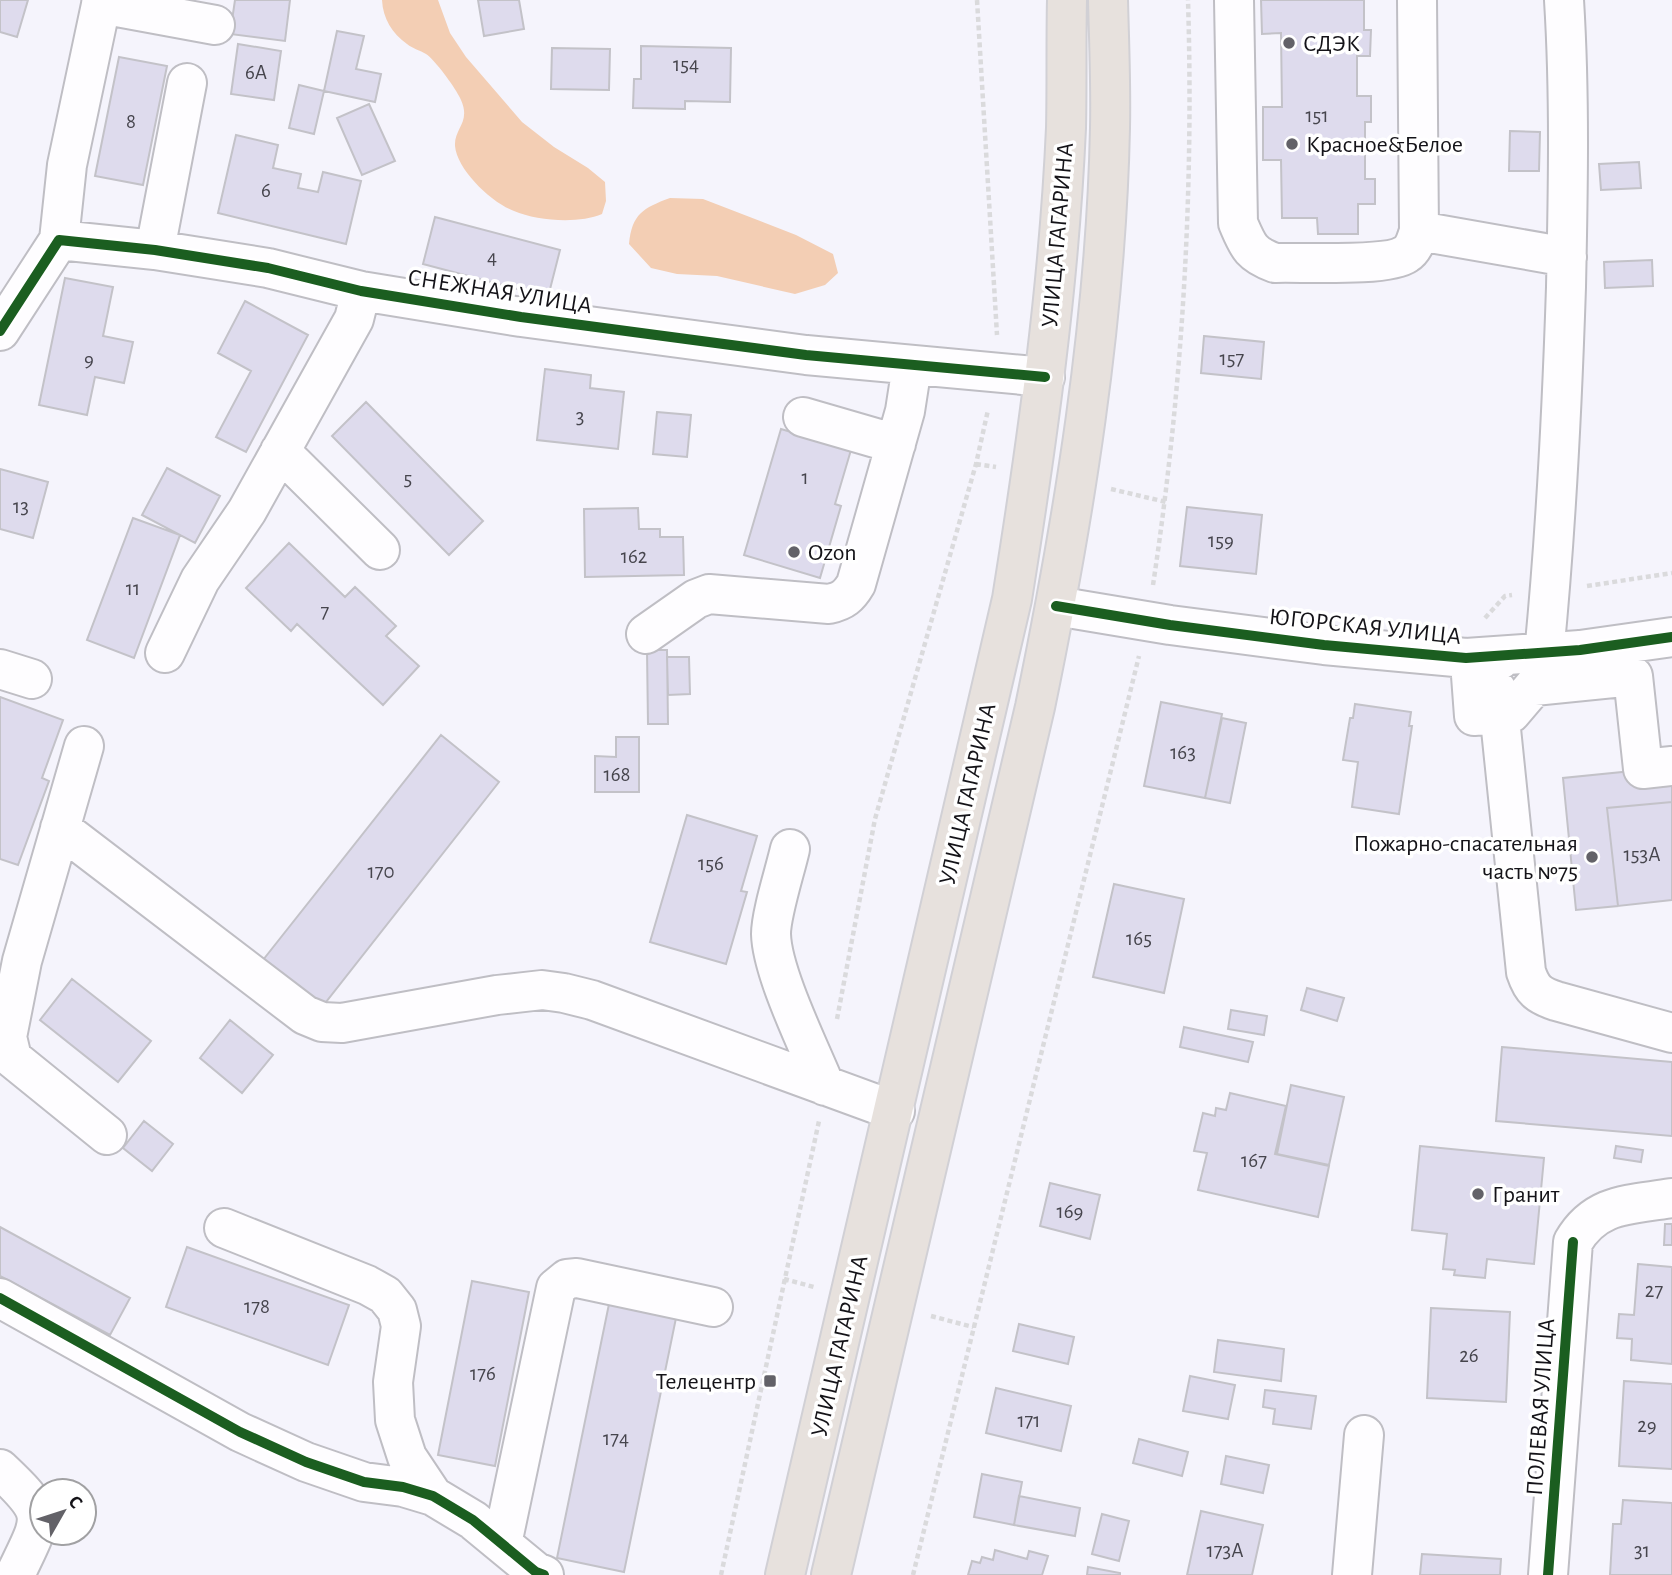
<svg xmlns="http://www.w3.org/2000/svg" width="1672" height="1575" font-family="'Alegreya Sans',sans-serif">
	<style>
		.forest { fill: #f3ceb4 }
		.building { fill: #dedbed; stroke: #c3c2c8; stroke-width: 2 }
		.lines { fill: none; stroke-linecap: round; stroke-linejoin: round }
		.minor-casing { stroke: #bfbec4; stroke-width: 42 }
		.major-casing { stroke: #d1d0d5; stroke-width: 42 }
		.path { stroke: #dadadc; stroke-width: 4.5; stroke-dasharray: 5 3.5; stroke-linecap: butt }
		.minor { stroke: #fefdff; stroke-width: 38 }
		.major { stroke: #e7e1dd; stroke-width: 38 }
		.cycleway-casing { stroke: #fff; stroke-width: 15 }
		.cycleway { stroke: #1b5e20; stroke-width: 10 }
		.poi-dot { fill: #636268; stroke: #fff; stroke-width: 2.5 }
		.labels { text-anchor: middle; stroke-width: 7; stroke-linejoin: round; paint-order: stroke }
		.number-label { font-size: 21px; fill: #46454d }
		.poi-label { font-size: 24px; fill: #141318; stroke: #fff; text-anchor: start }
		.street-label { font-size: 24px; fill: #141318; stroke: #fff }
	</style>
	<rect width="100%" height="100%" fill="#f5f4fc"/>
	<path class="forest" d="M 382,0 L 438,0 L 450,33 L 466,57 L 522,122 L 554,147 L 588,168 L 605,182 L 606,201 L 602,214 C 579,224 537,221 514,211 C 492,203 457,170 455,146 C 454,127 473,122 459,96 C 454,86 435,60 426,54 C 420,50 413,49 407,44 C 392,33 383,19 382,0 Z
		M 670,198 L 703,199 L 796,235 L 833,254 L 838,273 L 825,285 L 795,294 L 717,276 L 677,274 L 651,268 L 629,244 C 632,214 643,208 670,198 Z"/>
	<path class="building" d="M 0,0 L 28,0 L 17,37 L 0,32 Z
		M 235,0 L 290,0 L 285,41 L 230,34 Z
		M 478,0 L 519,0 L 524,29 L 484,36 Z
		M 1261,0 L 1364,0 L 1364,30 L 1371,30 L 1370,56 L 1357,56 L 1357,96 L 1371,96 L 1371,122 L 1365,122 L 1365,179 L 1375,179 L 1375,204 L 1358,204 L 1358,234 L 1318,234 L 1317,218 L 1282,218 L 1281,160 L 1263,160 L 1263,107 L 1282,107 L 1281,33 L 1262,34 Z
		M 337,31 L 364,36 L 356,69 L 381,74 L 375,102 L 324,91 Z
		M 238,44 L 281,51 L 274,100 L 231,94 Z
		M 641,46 L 731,48 L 730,102 L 685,101 L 685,109 L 633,108 L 634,79 L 641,79 Z
		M 552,48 L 610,49 L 609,90 L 551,89 Z
		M 119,57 L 167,66 L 143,185 L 95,176 Z
		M 299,85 L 324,91 L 314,134 L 289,128 Z
		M 369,104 L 395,161 L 362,175 L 337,118 Z
		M 1510,131 L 1540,132 L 1539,171 L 1509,171 Z
		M 236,135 L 278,145 L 273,168 L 301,174 L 298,188 L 318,192 L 323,172 L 361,181 L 346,244 L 218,213 Z
		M 1639,162 L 1641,188 L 1601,190 L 1599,164 Z
		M 435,217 L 560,250 L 548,297 L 423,264 Z
		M 1652,260 L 1653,286 L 1605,288 L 1604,262 Z
		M 65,278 L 113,287 L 103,336 L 133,342 L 124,383 L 95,377 L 87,415 L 39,405 Z
		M 245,301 L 308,335 L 246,452 L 216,437 L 251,371 L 218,353 Z
		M 1204,336 L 1264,342 L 1261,379 L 1201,373 Z
		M 545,369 L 591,375 L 590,388 L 624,392 L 618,449 L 537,440 Z
		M 366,402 L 483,521 L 449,555 L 332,436 Z
		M 657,412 L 691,415 L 687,457 L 653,454 Z
		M 781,429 L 851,450 L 835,504 L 841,506 L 820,578 L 744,555 Z
		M 167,468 L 220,496 L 195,543 L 142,515 Z
		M 0,469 L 48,482 L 33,538 L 0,529 Z
		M 1187,507 L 1262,515 L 1256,574 L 1180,566 Z
		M 638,508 L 639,529 L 660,529 L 660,537 L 683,537 L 684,575 L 585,577 L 584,509 Z
		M 133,518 L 180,535 L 134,658 L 87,640 Z
		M 289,543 L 345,597 L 355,587 L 396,626 L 386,636 L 419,666 L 383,705 L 297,624 L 291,631 L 246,588 Z
		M 647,650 L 667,650 L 668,724 L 648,724 Z
		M 667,657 L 689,657 L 690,694 L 668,695 Z
		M 0,697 L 63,720 L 42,778 L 49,781 L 18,865 L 0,859 Z
		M 1161,702 L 1222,714 L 1205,798 L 1144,786 Z
		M 1355,704 L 1411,712 L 1409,726 L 1412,726 L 1399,814 L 1352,807 L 1358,762 L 1343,760 L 1350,718 L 1353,718 Z
		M 1222,718 L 1246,723 L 1230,803 L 1205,798 Z
		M 441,735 L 499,782 L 322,1007 L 263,960 Z
		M 616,737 L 639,737 L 639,792 L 595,792 L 595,756 L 616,757 Z
		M 1672,767 L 1672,802 L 1607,808 L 1618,906 L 1576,910 L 1563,778 Z
		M 1672,802 L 1672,900 L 1618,906 L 1607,808 Z
		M 687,815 L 757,836 L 741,891 L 747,892 L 726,964 L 650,942 Z
		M 1114,884 L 1184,899 L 1164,993 L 1093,977 Z
		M 72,979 L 151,1041 L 118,1082 L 40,1020 Z
		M 1307,988 L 1344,998 L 1337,1021 L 1301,1010 Z
		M 1231,1010 L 1267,1016 L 1264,1035 L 1228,1029 Z
		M 230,1020 L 273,1055 L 242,1093 L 200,1058 Z
		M 1184,1027 L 1253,1042 L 1248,1062 L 1180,1047 Z
		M 1502,1047 L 1672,1062 L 1672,1136 L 1496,1121 Z
		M 1291,1085 L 1344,1097 L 1329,1165 L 1277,1154 Z
		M 1230,1093 L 1286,1106 L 1275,1154 L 1329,1166 L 1318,1217 L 1198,1190 L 1207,1153 L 1194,1151 L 1203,1113 L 1215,1116 L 1216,1108 L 1226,1110 Z
		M 144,1121 L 173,1144 L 152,1171 L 123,1148 Z
		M 1420,1146 L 1544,1158 L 1534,1264 L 1487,1259 L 1485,1278 L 1454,1275 L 1455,1270 L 1443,1269 L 1447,1234 L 1412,1230 Z
		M 1616,1146 L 1643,1150 L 1641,1162 L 1614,1158 Z
		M 1050,1183 L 1100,1195 L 1090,1239 L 1040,1226 Z
		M 1665,1224 L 1672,1224 L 1672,1245 L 1664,1245 Z
		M 0,1227 L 130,1298 L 110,1335 L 0,1276 Z
		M 187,1247 L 349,1305 L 328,1365 L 166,1307 Z
		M 1638,1264 L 1672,1267 L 1672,1364 L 1631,1360 L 1632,1339 L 1617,1338 L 1619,1314 L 1634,1315 Z
		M 472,1281 L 529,1292 L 495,1466 L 438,1455 Z
		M 609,1304 L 676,1318 L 624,1572 L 557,1558 Z
		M 1431,1308 L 1510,1312 L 1506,1402 L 1427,1398 Z
		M 1019,1324 L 1074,1337 L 1068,1364 L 1013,1351 Z
		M 1218,1340 L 1284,1349 L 1281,1381 L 1214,1372 Z
		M 1190,1376 L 1235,1385 L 1228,1419 L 1183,1411 Z
		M 1624,1381 L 1672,1384 L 1672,1469 L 1619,1466 Z
		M 996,1388 L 1071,1406 L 1061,1451 L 986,1433 Z
		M 1265,1390 L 1316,1396 L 1311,1429 L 1273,1424 L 1275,1409 L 1263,1407 Z
		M 1139,1439 L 1188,1452 L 1182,1476 L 1133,1463 Z
		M 1226,1456 L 1269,1465 L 1263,1493 L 1221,1484 Z
		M 982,1474 L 1022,1482 L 1014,1525 L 974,1517 Z
		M 1019,1496 L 1080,1508 L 1075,1536 L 1014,1525 Z
		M 1623,1500 L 1672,1503 L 1672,1575 L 1610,1575 L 1613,1524 L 1621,1524 Z
		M 1201,1511 L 1263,1525 L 1252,1575 L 1187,1575 Z
		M 1102,1514 L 1129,1521 L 1119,1561 L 1092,1554 Z
		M 995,1550 L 1027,1559 L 1029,1551 L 1048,1556 L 1042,1575 L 968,1575 L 972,1561 L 980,1563 L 982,1557 L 993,1560 Z
		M 1422,1554 L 1501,1559 L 1500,1575 L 1420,1575 Z
		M 1088,1567 L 1120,1573 L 1120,1575 L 1087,1575 Z"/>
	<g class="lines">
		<g class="minor-casing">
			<path id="minor" d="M 1234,0 L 1238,223 C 1248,246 1250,254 1275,263 C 1301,262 1388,267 1406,254 C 1414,249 1416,240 1419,231
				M 1417,0 L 1419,231 L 1567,257
				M 101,4 L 215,25
				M 59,240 L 67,165 L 102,0
				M 155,250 L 187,83
				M 0,331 L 59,240 L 155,250 L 268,268 L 361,291 L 521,317 L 806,355 L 1045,377
				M 803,417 L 896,444
				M 280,451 L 380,550
				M 1056,606 L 1170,625 L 1324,645 L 1466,658 L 1580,650 L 1672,637
				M 646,634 L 696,599 L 709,594 L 829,604 C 843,601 849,596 856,584 L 905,411 L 912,366
				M 165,653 L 200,580 L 247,511 L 354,319 L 361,291
				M 1544,654 C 1556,532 1562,410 1566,287 C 1568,192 1570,96 1564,0
				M 1500,660 L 1470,662 L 1474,716 L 1511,713 L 1534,686 L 1633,676 L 1643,769 L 1672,766
				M 0,669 L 32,679
				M 1497,690 L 1526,972 C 1532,990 1538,995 1556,1001 L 1672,1033
				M 84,746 L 22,961 L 7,1037 L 12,1058 L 107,1135
				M 60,828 L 305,1015 L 322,1022 L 342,1023 L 497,995 L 542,990 L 564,993 L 592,1000 L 895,1111
				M 790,849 C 785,871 771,914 771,934 C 772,973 809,1047 825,1086
				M 224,1228 L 367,1285 L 385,1295 L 397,1310 L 401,1326 L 393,1382 L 395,1420 L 407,1457 L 433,1496
				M 0,1298 L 240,1432 L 306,1462 L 364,1482 L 403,1487 L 433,1496 L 473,1520 L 536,1572 L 544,1575
				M 0,1469 C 50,1516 43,1516 15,1575
				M 502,1544 L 556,1288 L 567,1279 L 577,1278 L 713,1307
				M 1352,1575 L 1364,1435
				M 1548,1575 L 1573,1242 C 1596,1202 1631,1205 1672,1198"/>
		</g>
		<g class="major-casing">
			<path id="major" d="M 785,1575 L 1012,599 C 1037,443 1059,286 1066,128 C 1067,85 1066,43 1067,0
				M 831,1575 L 1035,707 C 1074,518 1106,321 1110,128 C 1111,85 1109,42 1108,0"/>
		</g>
		<path class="path" d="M 977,0 L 997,335
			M 976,464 L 996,467
			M 1111,489 L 1166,502
			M 1153,585 C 1182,393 1194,195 1188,0
			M 1587,586 L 1672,573
			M 1485,618 L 1505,596 L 1512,595
			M 837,1019 L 875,819 L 976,464 L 988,410
			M 784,1279 L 814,1287
			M 931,1316 L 973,1327
			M 721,1575 L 819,1121
			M 913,1575 L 1139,656"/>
		<use href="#minor" class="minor"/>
		<use href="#major" class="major"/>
		<g class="cycleway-casing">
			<path id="cycleway" d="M 0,331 L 59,240 L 155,250 L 268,268 L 361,291 L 521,317 L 806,355 L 1045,377
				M 1056,606 L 1170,625 L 1324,645 L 1466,658 L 1580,650 L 1672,637
				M 0,1298 L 240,1432 L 306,1462 L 364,1482 L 403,1487 L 433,1496 L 473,1520 L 536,1572 L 544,1575
				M 1548,1575 L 1573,1242"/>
		</g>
		<use href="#cycleway" class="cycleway"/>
	</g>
	<g class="poi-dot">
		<circle cx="1289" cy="43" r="7"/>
		<circle cx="1292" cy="144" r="7"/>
		<circle cx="794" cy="552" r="7"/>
		<circle cx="1592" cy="857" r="7"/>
		<circle cx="1478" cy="1194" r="7"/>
		<rect x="763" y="1374" width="14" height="14" rx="3.5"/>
	</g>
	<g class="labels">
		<g class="number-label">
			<text x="686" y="71">154</text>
			<text x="256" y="79">6А</text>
			<text x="1317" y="122">151</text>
			<text x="131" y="128">8</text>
			<text x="266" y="197">6</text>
			<text x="492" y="264">4</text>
			<text x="1232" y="365">157</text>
			<text x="89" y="366">9</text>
			<text x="580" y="423">3</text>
			<text x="805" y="484">1</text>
			<text x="408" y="485">5</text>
			<text x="21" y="513">13</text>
			<text x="1221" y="547">159</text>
			<text x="634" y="563">162</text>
			<text x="133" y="595">11</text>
			<text x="325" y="618">7</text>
			<text x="1183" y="759">163</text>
			<text x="617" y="781">168</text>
			<text x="1642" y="861">153А</text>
			<text x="711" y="870">156</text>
			<text x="381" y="878">170</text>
			<text x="1139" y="945">165</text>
			<text x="1254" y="1167">167</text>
			<text x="1070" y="1218">169</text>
			<text x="1654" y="1297">27</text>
			<text x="257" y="1313">178</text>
			<text x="1469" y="1362">26</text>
			<text x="483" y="1380">176</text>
			<text x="1029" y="1427">171</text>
			<text x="1647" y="1432">29</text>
			<text x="616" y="1445">174</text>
			<text x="1225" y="1557">173А</text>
			<text x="1642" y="1557">31</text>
		</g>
		<g class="poi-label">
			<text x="1303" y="51">СДЭК</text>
			<text x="1306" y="152">Красное&amp;Белое</text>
			<text x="808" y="560">Ozon</text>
			<text x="1578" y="851" text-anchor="end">Пожарно-спасательная<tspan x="1578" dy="28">часть №75</tspan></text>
			<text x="1492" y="1202">Гранит</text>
			<text x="756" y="1389" text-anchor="end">Телецентр</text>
		</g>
		<g class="street-label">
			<text transform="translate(1057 235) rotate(-85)" y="8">УЛИЦА ГАГАРИНА</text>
			<text transform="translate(500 291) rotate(9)" y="8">СНЕЖНАЯ УЛИЦА</text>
			<text transform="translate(1365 626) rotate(6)" y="8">ЮГОРСКАЯ УЛИЦА</text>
			<text transform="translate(967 794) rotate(-77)" y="8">УЛИЦА ГАГАРИНА</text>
			<text transform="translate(839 1346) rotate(-77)" y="8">УЛИЦА ГАГАРИНА</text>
			<text transform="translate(1540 1407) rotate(-86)" y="8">ПОЛЕВАЯ УЛИЦА</text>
		</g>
	</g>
	<g transform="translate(63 1512) rotate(51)"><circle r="33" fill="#ffffff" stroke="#a1a1a3" stroke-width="2"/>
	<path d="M0-5L12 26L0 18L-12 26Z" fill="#636268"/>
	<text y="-10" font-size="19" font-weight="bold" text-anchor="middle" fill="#141318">С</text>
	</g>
</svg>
